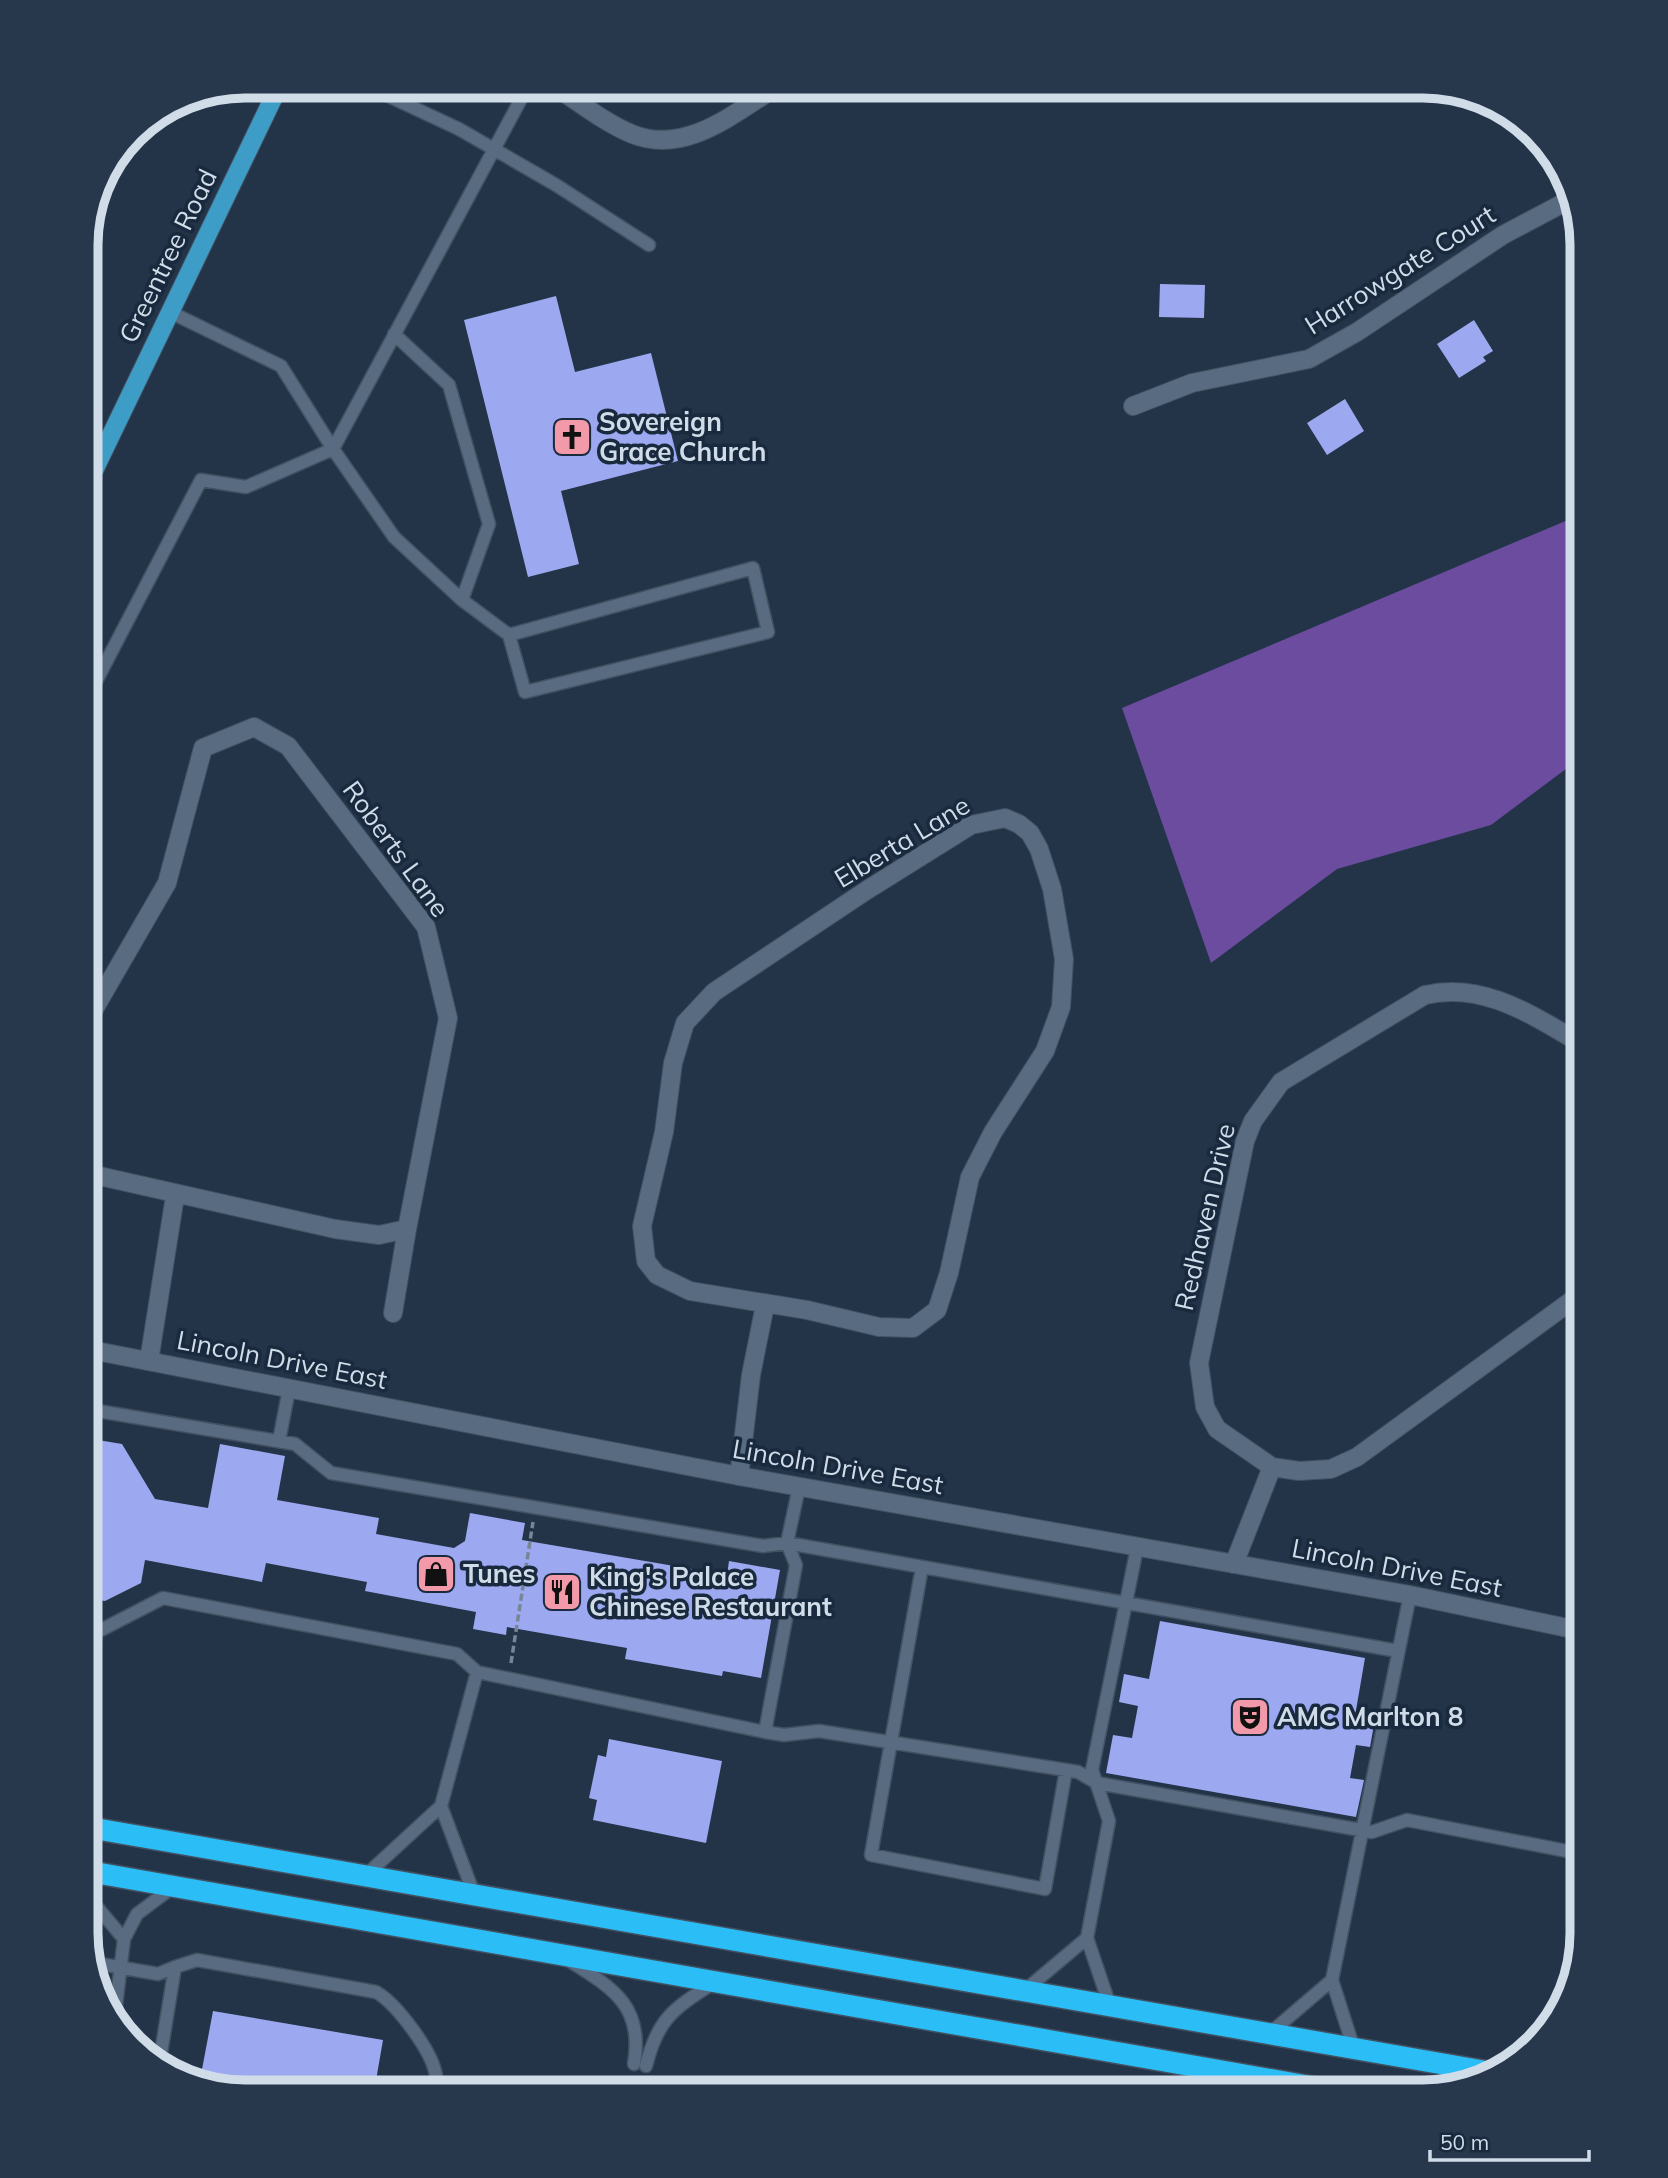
<svg xmlns="http://www.w3.org/2000/svg" width="1668" height="2178" font-family="Mulish,sans-serif">
	<style>
		.forest { fill: #6b4c9e }
		.building { fill: #9ca8f0 }
		.lines { fill: none; stroke-linecap: round; stroke-linejoin: round }
		.lane-casing { stroke: #425162; stroke-width: 15 }
		.street-casing { stroke: #425162; stroke-width: 20 }
		.secondary-casing { stroke: #425162; stroke-width: 20 }
		.primary-casing { stroke: #425162; stroke-width: 20 }
		.highway-casing { stroke: #425162; stroke-width: 24 }
		.path { stroke: #778595; stroke-width: 3.5; stroke-dasharray: 7 3.5; stroke-linecap: butt }
		.lane { stroke: #586b81; stroke-width: 12 }
		.street { stroke: #586b81; stroke-width: 18 }
		.secondary { stroke: #586b81; stroke-width: 18 }
		.primary { stroke: #3d9dc7; stroke-width: 18 }
		.highway { stroke: #2bbef6; stroke-width: 21 }
		.labels { text-anchor: middle; stroke-width: 7; stroke-linejoin: round; paint-order: stroke }
		.street-label { font-size: 26px; fill: #d1dce9; stroke: #192a3e }
		.poi-label { font-size: 26px; font-weight: bold; fill: #d1dce9; stroke: #192a3e; text-anchor: start }
		.rim { fill: none; stroke: #d1dce9; stroke-width: 9 }
	</style>
	<rect width="100%" height="100%" fill="#233448"/>
	<path class="forest" d="M 1582,514 L 1582,757 L 1491,825 L 1337,869 L 1211,963 L 1122,708 Z"/>
	<path class="building" d="M 1160,284 L 1205,285 L 1204,318 L 1159,317 Z
		M 556,296 L 575,372 L 651,353 L 678,461 L 561,491 L 579,564 L 528,577 L 464,320 Z
		M 1474,320 L 1493,351 L 1483,357 L 1486,361 L 1459,378 L 1437,344 Z
		M 1345,399 L 1364,431 L 1327,455 L 1307,423 Z
		M 86,1438 L 122,1444 L 155,1499 L 208,1508 L 220,1444 L 285,1456 L 277,1500 L 379,1518 L 376,1534 L 454,1548 L 465,1541 L 470,1513 L 525,1523 L 522,1540 L 727,1575 L 729,1561 L 780,1570 L 761,1678 L 723,1671 L 722,1676 L 625,1659 L 627,1648 L 507,1627 L 506,1635 L 473,1629 L 476,1612 L 365,1591 L 367,1582 L 266,1563 L 262,1582 L 145,1560 L 141,1583 L 105,1601 L 86,1598 Z
		M 1160,1621 L 1365,1658 L 1355,1716 L 1375,1719 L 1370,1747 L 1356,1745 L 1350,1778 L 1364,1780 L 1356,1817 L 1106,1773 L 1113,1735 L 1132,1738 L 1138,1706 L 1119,1702 L 1124,1674 L 1149,1679 Z
		M 609,1739 L 722,1761 L 706,1843 L 593,1820 L 597,1800 L 589,1798 L 598,1755 L 606,1757 Z
		M 213,2011 L 383,2040 L 374,2092 L 245,2092 L 200,2080 Z"/>
	<g class="lines">
		<g class="lane-casing">
			<path id="lane" d="M 367,86 L 459,129 L 556,185 L 649,245
				M 170,312 L 281,366 L 333,449 L 528,86
				M 394,334 L 449,385 L 489,524 L 462,600
				M 91,691 L 201,480 L 246,487 L 333,449 L 394,537 L 462,600 L 509,635 L 525,692 L 768,632 L 753,568 L 509,635
				M 86,1409 L 295,1444 L 331,1473 L 763,1546 L 787,1543 L 1398,1651
				M 279,1441 L 289,1389
				M 922,1567 L 871,1855 L 1045,1889 L 1066,1770
				M 86,1629 L 97,1632 L 163,1598 L 457,1654 L 477,1672 L 765,1732 L 784,1735 L 819,1731 L 1066,1770 L 1078,1772 L 1097,1783 L 1372,1832 L 1407,1820 L 1582,1854
				M 86,1676 L 97,1632
				M 765,1732 L 796,1565 L 787,1543 L 799,1487
				M 441,1806 L 474,1894
				M 366,1875 L 441,1806 L 477,1672
				M 86,1894 L 124,1939
				M 1087,1938 L 1109,1821 L 1092,1770 L 1137,1548
				M 568,1960 C 613,1988 644,2006 634,2064
				M 95,1963 L 158,1974 L 175,1967
				M 1332,1980 L 1410,1595
				M 1024,1991 L 1087,1938 L 1110,2006
				M 114,2022 L 124,1939 L 137,1914 L 173,1887
				M 1269,2034 L 1332,1980 L 1354,2049
				M 159,2065 L 175,1967 L 197,1960 L 376,1992 C 396,2003 433,2052 436,2076 C 436,2081 435,2087 434,2092
				M 646,2066 C 658,2017 675,2008 715,1982"/>
		</g>
		<g class="street-casing">
			<path id="street" d="M 1133,406 L 1192,383 L 1309,359 L 1357,332 L 1503,235 L 1569,200
				M 1005,818 L 1019,824 L 1030,833 L 1039,849 L 1052,889 L 1064,959 L 1061,1007 L 1045,1051 L 993,1132 L 970,1177 L 949,1273 L 937,1310 L 913,1328 L 879,1327 L 807,1310 L 690,1291 L 657,1275 L 646,1261 L 642,1226 L 664,1132 L 673,1063 L 685,1023 L 714,992 L 867,890 L 971,825 Z
				M 86,1173 L 335,1229 L 379,1235 L 407,1229 L 448,1018 L 426,927 L 288,746 L 254,727 L 203,748 L 167,883 L 86,1023
				M 1582,1293 L 1357,1457 L 1331,1469 L 1299,1471 L 1272,1467 L 1217,1429 L 1205,1407 L 1199,1363 L 1245,1141 L 1253,1121 L 1281,1082 L 1425,995 C 1484,981 1533,1016 1582,1044
				M 393,1313 L 407,1229
				M 149,1361 L 175,1196
				M 739,1476 L 751,1375 L 765,1305
				M 1234,1564 L 1272,1467"/>
		</g>
		<g class="secondary-casing">
			<path id="secondary" d="M 554,86 C 579,102 605,123 632,134 C 686,156 735,112 778,86
				M 86,1349 L 739,1476 L 1410,1595 L 1582,1631"/>
		</g>
		<g class="primary-casing">
			<path id="primary" d="M 86,487 L 279,86"/>
		</g>
		<g class="highway-casing">
			<path id="highway" d="M 86,1827 L 1489,2072
				M 86,1871 L 1341,2092"/>
		</g>
		<path class="path" d="M 511,1663 L 533,1522"/>
		<use href="#lane" class="lane"/>
		<use href="#street" class="street"/>
		<use href="#secondary" class="secondary"/>
		<use href="#primary" class="primary"/>
		<use href="#highway" class="highway"/>
	</g>
	<defs>
		<g id="church-square" transform="scale(2.0125)"><rect x="-9" y="-9" width="18" height="18" rx="4" fill="#f39aaa" stroke="#192a3e"/><path d="M-1.2-6h2.4v3.5h3.3v2.4h-3.3V6h-2.4V-.1h-3.3v-2.4h3.3Z" fill="#111"/></g>
		<g id="shop-square" transform="scale(2.0125)"><rect x="-9" y="-9" width="18" height="18" rx="4" fill="#f39aaa" stroke="#192a3e"/><path d="M-5-2.5h2.3a2.7 3.5 0 0 1 5.4 0H5L5.5 6h-11ZM-1.5-2.5h3a1.5 2.3 0 0 0-3 0Z" fill="#111"/></g>
		<g id="restaurant-square" transform="scale(2.0125)"><rect x="-9" y="-9" width="18" height="18" rx="4" fill="#f39aaa" stroke="#192a3e"/><path d="M-5-6h1v4h1v-4h1v4h1v-4h1v5L-1.5 .5V6h-2V.5L-5-1ZM5-6V6H3V1.5H1.5Q1.5-4 5-6Z" fill="#111"/></g>
		<g id="theatre-square" transform="scale(2.0125)"><rect x="-9" y="-9" width="18" height="18" rx="4" fill="#f39aaa" stroke="#192a3e"/><path d="M-5-5.5Q0-4 5-5.5V0Q5 5 0 6Q-5 5-5 0ZM-3.3-2.5H-1v1.5H-3.3ZM1-2.5H3.3v1.5H1ZM-2.8 1Q0 5.5 2.8 1Z" fill="#111"/></g>
	</defs>
	<g fill-rule="evenodd">
		<use href="#church-square" x="572" y="437"/>
		<use href="#shop-square" x="436" y="1574"/>
		<use href="#restaurant-square" x="562" y="1592"/>
		<use href="#theatre-square" x="1250" y="1717"/>
	</g>
	<g class="labels">
		<g class="street-label">
			<text transform="translate(168 256) rotate(-64)" y="9">Greentree Road</text>
			<text transform="translate(1400 270) rotate(-32)" y="9">Harrowgate Court</text>
			<text transform="translate(902 842) rotate(-31)" y="9">Elberta Lane</text>
			<text transform="translate(396 849) rotate(54)" y="9">Roberts Lane</text>
			<text transform="translate(1205 1217) rotate(-77)" y="9">Redhaven Drive</text>
			<text transform="translate(282 1360) rotate(11)" y="9">Lincoln Drive East</text>
			<text transform="translate(838 1467) rotate(10)" y="9">Lincoln Drive East</text>
			<text transform="translate(1397 1568) rotate(11)" y="9">Lincoln Drive East</text>
		</g>
		<g class="poi-label">
			<text x="599" y="431">Sovereign<tspan x="599" dy="30">Grace Church</tspan></text>
			<text x="463" y="1583">Tunes</text>
			<text x="589" y="1586">King's Palace<tspan x="589" dy="30">Chinese Restaurant</tspan></text>
			<text x="1277" y="1726">AMC Marlton 8</text>
		</g>
	</g>
	<path d="M0 0H1668V2178H0ZM245 98H1423A147 147 0 0 1 1570 245V1933A147 147 0 0 1 1423 2080H245A147 147 0 0 1 98 1933V245A147 147 0 0 1 245 98Z" fill="#28384c" fill-rule="evenodd"/>
	<path class="rim" d="M245 98H1423A147 147 0 0 1 1570 245V1933A147 147 0 0 1 1423 2080H245A147 147 0 0 1 98 1933V245A147 147 0 0 1 245 98Z"/>
	<path d="M1430 2150v10h159v-10" fill="none" stroke="#d1dce9" stroke-width="3.5"/>
	<text x="1440" y="2150" font-size="21" fill="#d1dce9" stroke="#192a3e" stroke-width="5" paint-order="stroke">50 m</text>
</svg>
